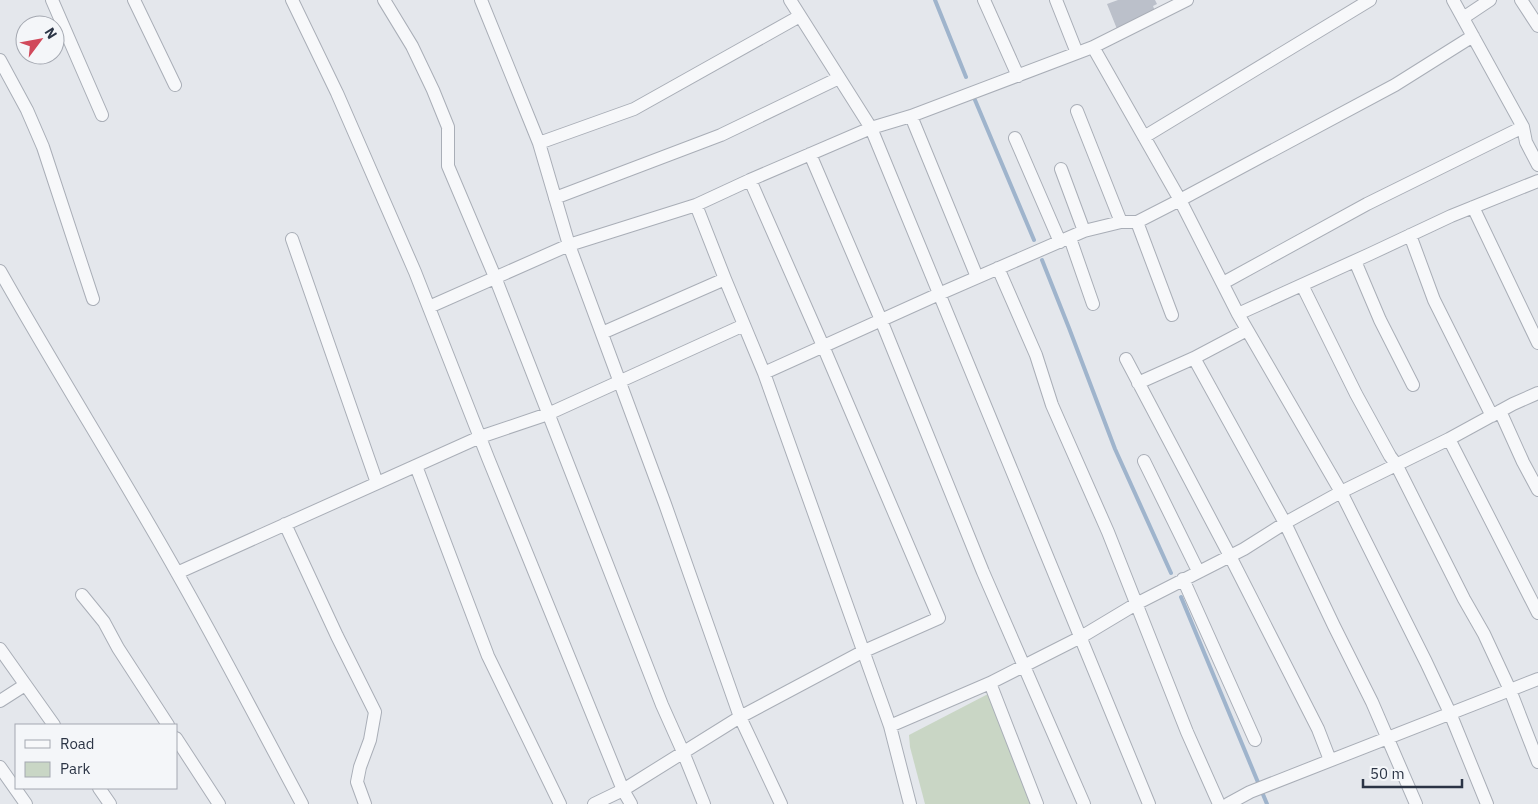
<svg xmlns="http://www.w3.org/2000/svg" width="1538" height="804" font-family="'IBM Plex Sans',sans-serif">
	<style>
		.green { fill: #c9d6c5 }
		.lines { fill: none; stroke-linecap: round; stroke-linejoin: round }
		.stream { stroke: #9fb4cc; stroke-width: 4 }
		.building { fill: #bbc0ca }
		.minor-casing { stroke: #a9aeb7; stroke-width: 14 }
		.minor { stroke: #f7f8fa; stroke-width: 12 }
	</style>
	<rect width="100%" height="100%" fill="#e4e7ec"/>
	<path class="green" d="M 988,694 L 1032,804 L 925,804 L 910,747 L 909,735 Z"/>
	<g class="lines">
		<path class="stream" d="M 935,0 L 966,77
			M 975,100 L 1034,240
			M 1042,260 L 1069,328 L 1115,449 L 1171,573
			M 1181,597 L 1267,804"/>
	</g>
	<path class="building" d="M 1118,0 L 1155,0 L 1157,4 L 1153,6 L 1156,14 L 1117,29 L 1107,4 Z"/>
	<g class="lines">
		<g class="minor-casing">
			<path id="minor" d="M 52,0 L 102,115
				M 134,0 L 175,85
				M 292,0 L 337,93 L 415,272 L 488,458 L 623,790 L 631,804
				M 384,0 L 412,46 L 433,90 L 448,127 L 448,166 L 495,277 L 662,705 L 683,752 L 704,804
				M 481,0 L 539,143 L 569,245 L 665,504 L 740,717 L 781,804
				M 790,0 L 871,128 L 1149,804
				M 984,0 L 1018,76
				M 1056,0 L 1077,53
				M 1453,0 L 1523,127 L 1526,142 L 1538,165
				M 1521,0 L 1538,26
				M 1463,18 L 1490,0
				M 1473,36 L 1395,85 L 1180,200 L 1238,314 L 1341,492 L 1426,662 L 1450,713 L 1487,804
				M 0,60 L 27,110 L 43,147 L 93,299
				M 1077,111 L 1121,222
				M 911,116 L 977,277
				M 1144,137 L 1370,0
				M 1015,138 L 1060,242
				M 539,143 L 634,109 L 800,16
				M 810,154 L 881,320 L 983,572 L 1084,804
				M 1061,169 L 1084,231
				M 555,198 L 721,135 L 839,78
				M 696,205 L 725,279 L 764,373 L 890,726 L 910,804
				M 1473,207 L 1538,343
				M 1137,222 L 1172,315
				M 1410,235 L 1434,300 L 1492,416
				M 1070,238 L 1093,304
				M 292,239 L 377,483
				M 1355,261 L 1380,320 L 1413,385
				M 998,268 L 1036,355 L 1052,405 L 1108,532 L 1187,732 L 1219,804
				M 0,271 C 57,372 119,470 176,571 C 220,648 260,726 302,804
				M 1223,283 L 1367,204 L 1523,127
				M 1302,285 L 1356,394 L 1390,456 L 1396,464 L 1464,599 L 1484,634 L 1510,690 L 1538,762
				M 429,307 L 569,245 L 696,205 L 750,180 L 871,128 L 911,116 L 1093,47 L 1187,0
				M 1238,314 L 1370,254 L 1451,216 L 1538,181
				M 602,333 L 725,279
				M 1194,358 L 1285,523 L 1334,626 L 1372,702 L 1416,804
				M 1126,359 L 1230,556 L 1318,729 L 1330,760
				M 764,373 L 939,294 L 1084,231 L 1121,222 L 1137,222 L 1180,200 L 1093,47
				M 1138,383 L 1194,358 L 1247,330
				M 1500,411 L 1523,462 L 1538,490
				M 1449,439 L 1538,613
				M 1144,461 L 1198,571
				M 416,466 L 488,656 L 560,804
				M 285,524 L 337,636 L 375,712 L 370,740 L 360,767 L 357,782 L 365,804
				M 177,573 L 480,437 L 548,414 L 744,325
				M 1183,579 L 1255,740
				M 82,595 L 104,622 L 118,648 L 168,725
				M 0,649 L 54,725
				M 990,683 L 1037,804
				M 0,701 L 25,685
				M 890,726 L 990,683 L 1081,637 L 1136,604 L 1244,549 L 1285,523 L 1341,492 L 1449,439 L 1513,404 L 1538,393
				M 176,738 L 219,804
				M 0,767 L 26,804
				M 99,788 L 110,804
				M 594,804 L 623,790 L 740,717 L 862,652 L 939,618 L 823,346 L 750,180
				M 1228,804 L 1250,792 L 1538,679"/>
		</g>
		<use href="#minor" class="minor"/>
	</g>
	<rect x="15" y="724" width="162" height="65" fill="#f4f6f9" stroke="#a4a8b1"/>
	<rect x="25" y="740" width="25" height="8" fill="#f7f8fa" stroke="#a4a8b1"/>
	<text x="60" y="749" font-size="15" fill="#2b3445">Road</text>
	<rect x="25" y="762" width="25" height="15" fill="#c9d6c5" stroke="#a4a8b1"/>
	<text x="60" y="774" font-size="15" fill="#2b3445">Park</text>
	<g transform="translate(40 40) rotate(58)"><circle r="24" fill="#f4f6f9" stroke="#a4a8b1"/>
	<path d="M0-4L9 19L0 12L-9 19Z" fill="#d1495b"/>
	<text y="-8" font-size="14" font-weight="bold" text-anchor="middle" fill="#2b3445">N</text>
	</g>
	<path d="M1363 779v8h99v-8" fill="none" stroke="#2b3445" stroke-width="2.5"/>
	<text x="1370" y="779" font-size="15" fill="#2b3445" stroke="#f4f6f9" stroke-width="4" paint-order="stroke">50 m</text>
</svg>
